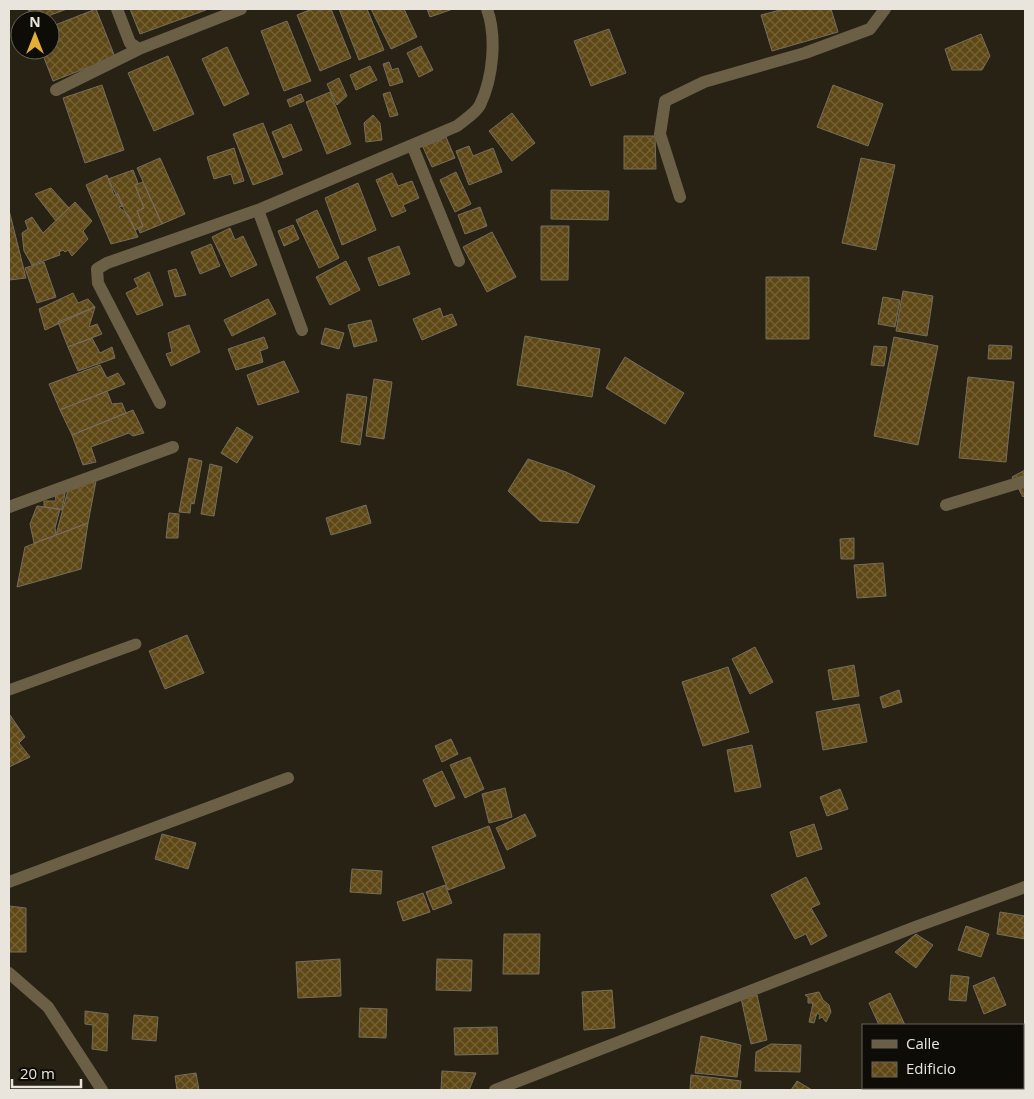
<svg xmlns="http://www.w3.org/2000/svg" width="1034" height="1099" font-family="'Open Sans',sans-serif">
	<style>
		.building { fill: url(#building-cross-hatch); stroke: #756d5d }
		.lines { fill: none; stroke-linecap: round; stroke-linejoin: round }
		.service { stroke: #6b5f46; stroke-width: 11 }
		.minor { stroke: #6b5f46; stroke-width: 12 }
	</style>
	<defs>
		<pattern id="building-cross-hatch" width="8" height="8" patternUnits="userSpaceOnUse" patternTransform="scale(1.25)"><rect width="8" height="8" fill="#5e4816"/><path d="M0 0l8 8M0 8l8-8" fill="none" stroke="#756237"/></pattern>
	</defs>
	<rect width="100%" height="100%" fill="#282214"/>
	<path class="building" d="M 28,9 L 67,9 L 37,20 L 33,20 Z
		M 96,9 L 115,57 L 53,81 L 41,50 L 50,50 L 50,27 Z
		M 130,9 L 206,9 L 206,10 L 140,34 Z
		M 312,9 L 331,9 L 351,58 L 320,71 L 297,15 Z
		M 339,9 L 367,9 L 384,50 L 359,60 Z
		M 371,9 L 404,9 L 417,37 L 391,49 Z
		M 427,9 L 453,9 L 430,17 Z
		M 784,9 L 831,9 L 838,32 L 772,51 L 761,15 Z
		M 287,21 L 311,81 L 284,91 L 261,31 Z
		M 609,29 L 626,73 L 591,86 L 574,41 Z
		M 981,34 L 990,56 L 982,70 L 952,70 L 945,49 Z
		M 421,46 L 433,70 L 419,77 L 407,53 Z
		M 227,47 L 249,94 L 224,106 L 202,59 Z
		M 168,56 L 194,114 L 154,131 L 128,73 Z
		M 389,62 L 392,70 L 398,68 L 403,82 L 390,86 L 383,64 Z
		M 370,66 L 377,80 L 356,90 L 350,75 Z
		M 339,78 L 347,96 L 337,105 L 327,84 Z
		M 102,85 L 124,150 L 85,163 L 63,98 Z
		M 833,85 L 883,104 L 868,146 L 817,127 Z
		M 330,92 L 351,144 L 327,154 L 306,102 Z
		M 390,92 L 398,115 L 390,117 L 383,94 Z
		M 301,94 L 304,101 L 290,107 L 287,100 Z
		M 512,113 L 535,143 L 512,161 L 489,131 Z
		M 373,115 L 380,123 L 382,140 L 366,142 L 364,123 Z
		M 263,123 L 283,174 L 253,185 L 233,134 Z
		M 291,124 L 302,150 L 283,158 L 272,132 Z
		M 624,136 L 655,136 L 656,169 L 624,169 Z
		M 446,137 L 455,158 L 432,167 L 423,147 Z
		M 469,146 L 473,156 L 493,148 L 502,172 L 469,185 L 456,151 Z
		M 234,148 L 244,181 L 234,184 L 231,174 L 214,179 L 207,157 Z
		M 160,158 L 185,214 L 162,224 L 137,168 Z
		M 861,158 L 895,165 L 876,250 L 842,243 Z
		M 133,170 L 138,183 L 135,185 L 144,208 L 137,211 L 143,226 L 135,230 L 108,179 Z
		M 456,172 L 471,204 L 455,212 L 440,180 Z
		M 392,173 L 398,186 L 412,181 L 419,198 L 403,205 L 406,211 L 392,217 L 376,180 Z
		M 107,175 L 114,195 L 118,194 L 123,206 L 119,207 L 129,216 L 138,237 L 111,244 L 86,185 Z
		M 143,182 L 162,224 L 140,233 L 138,228 L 143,226 L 137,211 L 144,208 L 135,185 Z
		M 358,183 L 376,230 L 342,245 L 325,198 Z
		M 51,188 L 69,208 L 56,221 L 35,194 Z
		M 551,190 L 609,191 L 608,220 L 551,219 Z
		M 75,202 L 92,221 L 83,231 L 88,239 L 72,256 L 68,250 L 65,252 L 63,250 L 59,252 L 60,255 L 32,265 L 24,251 L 22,233 L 28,229 L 25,221 L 32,217 L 43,233 Z
		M 480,207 L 487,226 L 465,234 L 458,215 Z
		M 9,210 L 26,278 L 9,280 Z
		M 317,210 L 339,258 L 319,268 L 296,220 Z
		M 293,225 L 299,239 L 284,246 L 278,231 Z
		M 541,226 L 569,226 L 568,280 L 541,280 Z
		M 230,228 L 235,240 L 243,236 L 257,265 L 231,277 L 212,237 Z
		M 492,232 L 516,277 L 487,292 L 463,247 Z
		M 211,244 L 220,266 L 200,274 L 191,252 Z
		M 399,246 L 410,274 L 379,286 L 368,258 Z
		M 346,261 L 360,290 L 330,305 L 316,277 Z
		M 44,262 L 56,297 L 37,303 L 25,268 Z
		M 176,269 L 186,295 L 175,297 L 168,271 Z
		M 149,272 L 163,305 L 137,315 L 126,293 L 138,287 L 134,279 Z
		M 766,277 L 809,277 L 809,339 L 766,339 Z
		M 903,291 L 933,296 L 927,336 L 896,331 Z
		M 73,293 L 78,303 L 88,299 L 95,307 L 45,330 L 39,309 Z
		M 883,297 L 900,300 L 895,327 L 878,324 Z
		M 268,299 L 276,314 L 232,336 L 224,320 Z
		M 95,307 L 89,327 L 97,324 L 102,334 L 68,347 L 58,322 Z
		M 440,308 L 443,317 L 452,314 L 457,325 L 422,340 L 413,319 Z
		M 371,320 L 377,341 L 354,347 L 348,325 Z
		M 189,325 L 200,352 L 171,366 L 166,354 L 172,352 L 168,333 Z
		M 325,328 L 344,333 L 339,349 L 321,344 Z
		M 525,336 L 600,349 L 592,397 L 517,385 Z
		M 264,337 L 268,348 L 260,351 L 263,362 L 236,370 L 228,349 Z
		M 894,337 L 938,346 L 918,445 L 874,436 Z
		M 92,338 L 100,353 L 112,347 L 115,358 L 78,371 L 68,347 Z
		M 989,345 L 1012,346 L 1011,359 L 988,359 Z
		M 874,346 L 887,347 L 884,366 L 871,365 Z
		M 625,357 L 684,393 L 665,424 L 606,388 Z
		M 284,361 L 299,392 L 258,405 L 247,375 Z
		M 100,365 L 107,378 L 118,373 L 125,384 L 60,410 L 49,384 Z
		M 968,377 L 1014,382 L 1006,462 L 959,458 Z
		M 374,379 L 392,382 L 384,439 L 366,436 Z
		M 107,391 L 112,404 L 122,403 L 126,413 L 72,435 L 60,410 Z
		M 347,394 L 367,397 L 360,445 L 341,442 Z
		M 133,410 L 144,433 L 133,436 L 129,433 L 91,447 L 96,462 L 83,465 L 72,435 Z
		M 237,427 L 253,437 L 237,463 L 221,453 Z
		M 189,458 L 202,461 L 194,504 L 191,503 L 190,513 L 179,512 Z
		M 528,459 L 566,472 L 595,486 L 578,523 L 540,521 L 508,491 Z
		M 210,464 L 222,467 L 214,516 L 201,514 Z
		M 1025,470 L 1025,495 L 1023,497 L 1012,477 Z
		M 96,481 L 88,523 L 56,535 L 68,490 Z
		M 65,493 L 62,510 L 44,507 L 44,501 L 56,501 L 55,494 Z
		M 366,505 L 371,523 L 331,535 L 326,518 Z
		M 37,506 L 60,509 L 55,528 L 56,535 L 34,543 L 30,524 Z
		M 169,513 L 179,514 L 178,538 L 166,538 Z
		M 88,523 L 81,569 L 17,587 L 25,547 Z
		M 854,538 L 854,559 L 841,559 L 840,539 Z
		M 883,563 L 886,596 L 857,598 L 854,565 Z
		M 187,635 L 204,673 L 165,689 L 149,651 Z
		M 755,647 L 773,682 L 750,694 L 732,659 Z
		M 854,665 L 859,696 L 833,700 L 828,670 Z
		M 728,667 L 749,732 L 703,746 L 682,682 Z
		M 899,690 L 902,702 L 883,708 L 880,697 Z
		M 859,704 L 867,742 L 823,750 L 816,712 Z
		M 10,715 L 25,737 L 19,743 L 30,757 L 9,767 Z
		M 451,739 L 458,754 L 442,762 L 435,746 Z
		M 752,745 L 761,787 L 735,792 L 727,750 Z
		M 470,757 L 484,789 L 465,798 L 450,765 Z
		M 442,771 L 455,798 L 435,807 L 423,780 Z
		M 505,788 L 512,817 L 489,823 L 482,794 Z
		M 840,789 L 848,809 L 827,816 L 820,797 Z
		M 525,814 L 536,836 L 507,850 L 496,828 Z
		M 814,824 L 822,849 L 797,857 L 790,832 Z
		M 489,826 L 505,868 L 448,890 L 432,847 Z
		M 162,834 L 196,843 L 188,869 L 155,859 Z
		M 352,869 L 382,871 L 381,894 L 350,892 Z
		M 806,877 L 820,904 L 811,908 L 827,936 L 811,945 L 806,934 L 795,939 L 771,895 Z
		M 445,885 L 452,903 L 433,910 L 426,892 Z
		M 423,893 L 430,912 L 403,921 L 397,902 Z
		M 9,906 L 26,908 L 26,952 L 9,952 Z
		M 1000,912 L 1025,916 L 1025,939 L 997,934 Z
		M 966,926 L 989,934 L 981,957 L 958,950 Z
		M 504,934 L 540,934 L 539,974 L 503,974 Z
		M 916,934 L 933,945 L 916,968 L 895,952 Z
		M 340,959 L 341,996 L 298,998 L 296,962 Z
		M 437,959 L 472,960 L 471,991 L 436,990 Z
		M 951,975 L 969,977 L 966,1001 L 949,1000 Z
		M 994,977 L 1006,1005 L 984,1014 L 973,986 Z
		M 612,990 L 615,1028 L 584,1030 L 582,992 Z
		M 819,992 L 823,1000 L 829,1005 L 831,1012 L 826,1022 L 822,1017 L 819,1019 L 820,1015 L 817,1013 L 814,1023 L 809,1022 L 813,1003 L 808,1003 L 808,997 L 805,995 Z
		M 890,993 L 905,1025 L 879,1025 L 869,1003 Z
		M 757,995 L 767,1040 L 751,1044 L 741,998 Z
		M 360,1008 L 387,1009 L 386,1038 L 359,1037 Z
		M 85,1011 L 108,1014 L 107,1051 L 92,1049 L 93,1025 L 85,1024 Z
		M 134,1015 L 158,1017 L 156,1041 L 132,1039 Z
		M 497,1027 L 498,1054 L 455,1055 L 454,1028 Z
		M 1025,1027 L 1025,1071 L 1023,1071 L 1023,1028 Z
		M 701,1036 L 741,1045 L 737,1077 L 695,1073 Z
		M 771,1044 L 801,1045 L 800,1072 L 755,1071 L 756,1052 Z
		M 442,1071 L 476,1073 L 469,1090 L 441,1090 Z
		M 196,1073 L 199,1090 L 177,1090 L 175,1076 Z
		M 691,1075 L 741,1081 L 740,1090 L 690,1090 Z
		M 797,1081 L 812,1090 L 791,1090 Z"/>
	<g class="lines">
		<path class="service" d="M 9,690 L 136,644"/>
		<path class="minor" d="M 117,9 L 130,43 L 139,49 L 241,9
			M 56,90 L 139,49
			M 412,145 L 459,261
			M 680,197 L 660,134 L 665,101 L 704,82 L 805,53 L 870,29 L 885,9
			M 258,210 L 302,330
			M 160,403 L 98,283 L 97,269 L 107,263 L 258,210 L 457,126 C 464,120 476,113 480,105 C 493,78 497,37 487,9
			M 946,505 L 1025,481
			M 9,507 L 173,447
			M 9,882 L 288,778
			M 9,973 L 48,1007 L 102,1090
			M 495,1090 L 915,927 L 1025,887"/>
	</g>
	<rect width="1034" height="1099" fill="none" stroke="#eae5dc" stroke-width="20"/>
	<rect x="862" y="1024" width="162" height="65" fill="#0e0c06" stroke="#66635c"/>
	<rect x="872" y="1040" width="25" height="8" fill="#6b5f46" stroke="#66635c"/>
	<text x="906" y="1049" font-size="15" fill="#eae5dc">Calle</text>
	<rect x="872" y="1062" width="25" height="15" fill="url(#building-cross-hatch)" stroke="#66635c"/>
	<text x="906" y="1074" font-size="15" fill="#eae5dc">Edificio</text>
	<g transform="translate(35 35)"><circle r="24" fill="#0e0c06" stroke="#66635c"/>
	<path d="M0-4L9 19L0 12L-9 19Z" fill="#e2af34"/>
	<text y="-8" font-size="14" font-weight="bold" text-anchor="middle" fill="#eae5dc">N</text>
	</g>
	<path d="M12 1079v8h69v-8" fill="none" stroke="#eae5dc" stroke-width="2.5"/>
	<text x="20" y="1079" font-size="15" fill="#eae5dc" stroke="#0e0c06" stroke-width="4" paint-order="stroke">20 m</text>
</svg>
